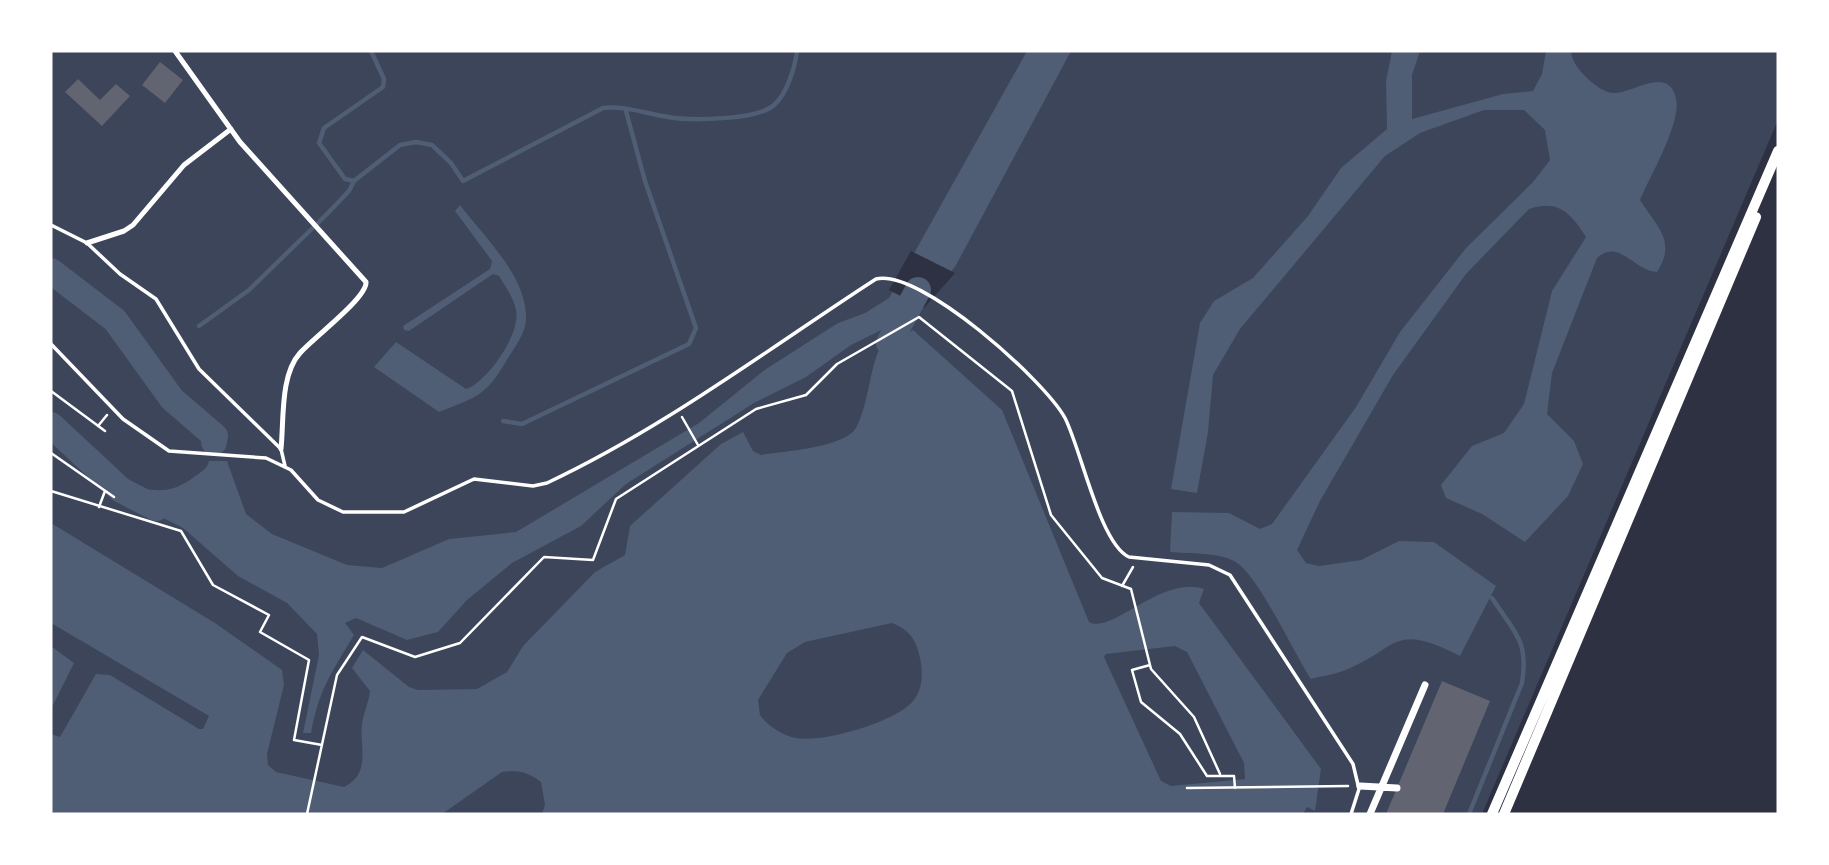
<svg xmlns="http://www.w3.org/2000/svg" width="1829" height="865" font-family="Commissioner,sans-serif">
	<style>
		.green { fill: #3c4559 }
		.water { fill: #4f5d75; fill-rule: evenodd }
		.pier { fill: #2d3142 }
		.lines { fill: none; stroke-linecap: round; stroke-linejoin: round }
		.stream { stroke: #4f5d75; stroke-width: 4.5 }
		.river { stroke: #4f5d75; stroke-width: 26 }
		.building { fill: #626471 }
		.path { stroke: #fff; stroke-width: 2.5 }
		.service { stroke: #fff; stroke-width: 3.5 }
		.pedestrian { stroke: #fff; stroke-width: 5 }
		.minor { stroke: #fff; stroke-width: 7 }
		.primary { stroke: #fff; stroke-width: 10 }
	</style>
	<rect width="100%" height="100%" fill="#2d3142"/>
	<path class="green" d="M 51,51 L 1778,51 L 1778,120 L 1482,814 L 51,814 Z"/>
	<path class="water" d="M 1027,51 L 1071,51 L 955,267 L 914,314 L 851,345 L 806,377 L 754,403 L 626,484 L 581,526 L 512,563 L 467,600 L 438,632 L 407,640 L 356,618 L 345,623 L 354,635 C 332,672 319,689 311,733 L 303,733 L 319,655 L 317,634 L 287,603 L 238,576 L 183,528 L 122,497 L 125,483 C 151,492 171,495 194,477 C 201,472 207,469 209,461 L 227,461 L 246,514 L 272,534 L 347,565 L 382,568 L 449,539 L 516,532 L 699,423 L 766,369 L 838,323 L 865,313 L 889,298 Z
		M 1392,51 L 1420,51 L 1412,75 L 1412,119 L 1503,94 L 1533,91 L 1542,74 L 1546,51 L 1571,51 C 1572,62 1579,70 1587,78 C 1595,85 1604,93 1615,93 C 1633,93 1668,65 1676,98 C 1682,122 1650,176 1640,200 C 1657,227 1677,241 1657,272 C 1634,271 1619,238 1597,258 L 1552,373 L 1547,414 L 1574,441 L 1583,464 L 1568,496 L 1525,542 L 1482,514 L 1446,498 L 1441,485 L 1472,446 L 1504,433 L 1524,404 L 1552,291 L 1586,237 C 1571,213 1558,199 1529,209 L 1466,274 L 1393,375 L 1320,501 L 1297,550 L 1306,563 L 1319,566 L 1361,560 L 1399,541 L 1434,542 L 1496,586 L 1460,656 C 1391,621 1401,648 1343,671 C 1333,675 1321,676 1311,679 C 1294,654 1257,572 1234,561 C 1216,552 1190,554 1170,552 L 1172,512 L 1229,513 L 1260,529 L 1272,524 L 1356,407 L 1400,332 L 1466,248 L 1533,182 L 1550,160 L 1545,130 L 1524,110 L 1484,110 L 1420,133 L 1385,156 L 1240,329 L 1213,375 L 1208,432 L 1197,493 L 1171,489 L 1200,323 L 1214,301 L 1253,278 L 1308,216 L 1341,168 L 1387,129 L 1386,81 Z
		M 460,205 C 484,237 528,277 526,320 C 525,334 515,347 508,358 C 486,396 479,396 439,412 L 374,367 L 396,342 L 466,389 C 487,382 521,334 516,310 C 514,299 505,286 499,276 L 493,274 L 409,331 L 404,330 L 403,326 L 490,269 L 492,261 L 455,211 Z
		M 913,330 L 1002,410 L 1089,622 C 1112,635 1161,575 1204,589 L 1199,603 L 1321,769 L 1315,811 L 1307,807 L 1303,814 L 542,814 L 545,805 L 541,782 C 528,772 518,770 502,772 L 442,814 L 51,814 L 51,734 L 60,737 L 96,674 L 110,675 L 199,729 L 203,729 L 209,716 L 51,623 L 51,523 L 215,623 L 282,670 L 284,685 L 267,754 L 268,765 L 276,772 L 344,787 C 372,773 359,747 362,723 C 364,712 369,701 370,691 L 352,668 L 363,650 L 409,687 L 418,690 L 477,689 L 507,672 L 523,646 L 595,572 L 625,555 L 630,526 L 721,444 L 743,432 L 753,451 L 761,455 C 784,451 847,448 857,426 C 868,403 869,375 878,352 ZM 892,623 C 908,629 915,638 919,654 C 923,669 924,688 913,701 C 896,722 823,743 796,738 C 783,736 768,726 760,715 L 758,700 L 787,653 L 805,642 ZM 1175,646 L 1187,652 L 1244,763 L 1245,779 L 1171,786 L 1161,781 L 1104,657 L 1106,654 Z
		M 51,646 L 74,663 L 51,709 Z"/>
	<path class="pier" d="M 911,251 L 955,273 L 924,308 L 889,290 Z"/>
	<g class="lines">
		<path class="stream" d="M 354,181 L 345,179 L 319,143 L 324,128 L 383,87 L 384,79 L 371,51
			M 199,326 L 249,290 L 327,214 L 349,191 L 354,181 L 400,145 L 416,142 L 432,145 L 451,163 L 463,181 L 603,108 C 624,105 647,114 668,117 C 690,121 758,120 774,105 C 787,94 795,67 797,51
			M 503,421 L 522,424 L 689,344 L 696,328 L 645,181 L 626,111
			M 1469,814 L 1522,683 C 1529,640 1514,632 1492,598"/>
		<path class="river" d="M 51,271 L 115,320 L 172,399 L 215,436 L 214,442
			M 889,343 L 918,290
			M 51,425 L 121,490 L 156,508"/>
	</g>
	<path class="building" d="M 160,62 L 183,80 L 165,103 L 142,85 Z
		M 78,79 L 100,100 L 116,84 L 130,96 L 102,126 L 65,92 Z
		M 1442,681 L 1490,701 L 1443,814 L 1386,814 Z"/>
	<g class="lines">
		<path class="path" d="M 51,391 L 105,431
			M 682,417 L 698,445
			M 98,426 L 107,415
			M 51,453 L 114,497
			M 51,491 L 181,531 L 213,585 L 269,615 L 260,632 L 309,660 L 294,740 L 322,745
			M 99,507 L 105,491
			M 1122,586 L 1133,567
			M 1150,665 L 1132,670 L 1141,702 L 1180,734 L 1207,776 L 1234,776 L 1235,788
			M 1187,788 L 1348,786
			M 307,814 L 337,675 L 362,637 L 415,657 L 460,643 L 544,557 L 593,560 L 616,499 L 756,409 L 806,395 L 837,364 L 919,317 L 1012,391 L 1051,515 L 1102,578 L 1131,589 L 1151,669 L 1194,717 L 1220,774"/>
		<path class="service" d="M 51,225 L 87,243 L 120,274 L 156,299 L 199,369 L 281,449 L 285,466
			M 51,344 L 123,419 L 169,451 L 266,458 L 291,470 L 318,500 L 343,512 L 404,512 L 474,479 L 533,486 L 547,483 C 664,428 768,349 876,279 C 920,268 1045,381 1065,418 C 1081,449 1100,544 1129,557 L 1209,565 L 1230,575 L 1353,764 L 1359,789 L 1351,814"/>
		<path class="pedestrian" d="M 175,51 L 240,142 L 366,282 C 367,298 313,338 300,353 C 280,375 284,420 281,449
			M 87,243 L 124,231 L 133,225 L 184,165 L 231,129"/>
		<path class="minor" d="M 1360,786 L 1397,788
			M 1370,814 L 1425,685"/>
		<path class="primary" d="M 1492,814 L 1778,151
			M 1504,814 L 1756,217"/>
	</g>
	<rect width="1829" height="865" fill="none" stroke="#ffffff" stroke-width="105"/>
</svg>
